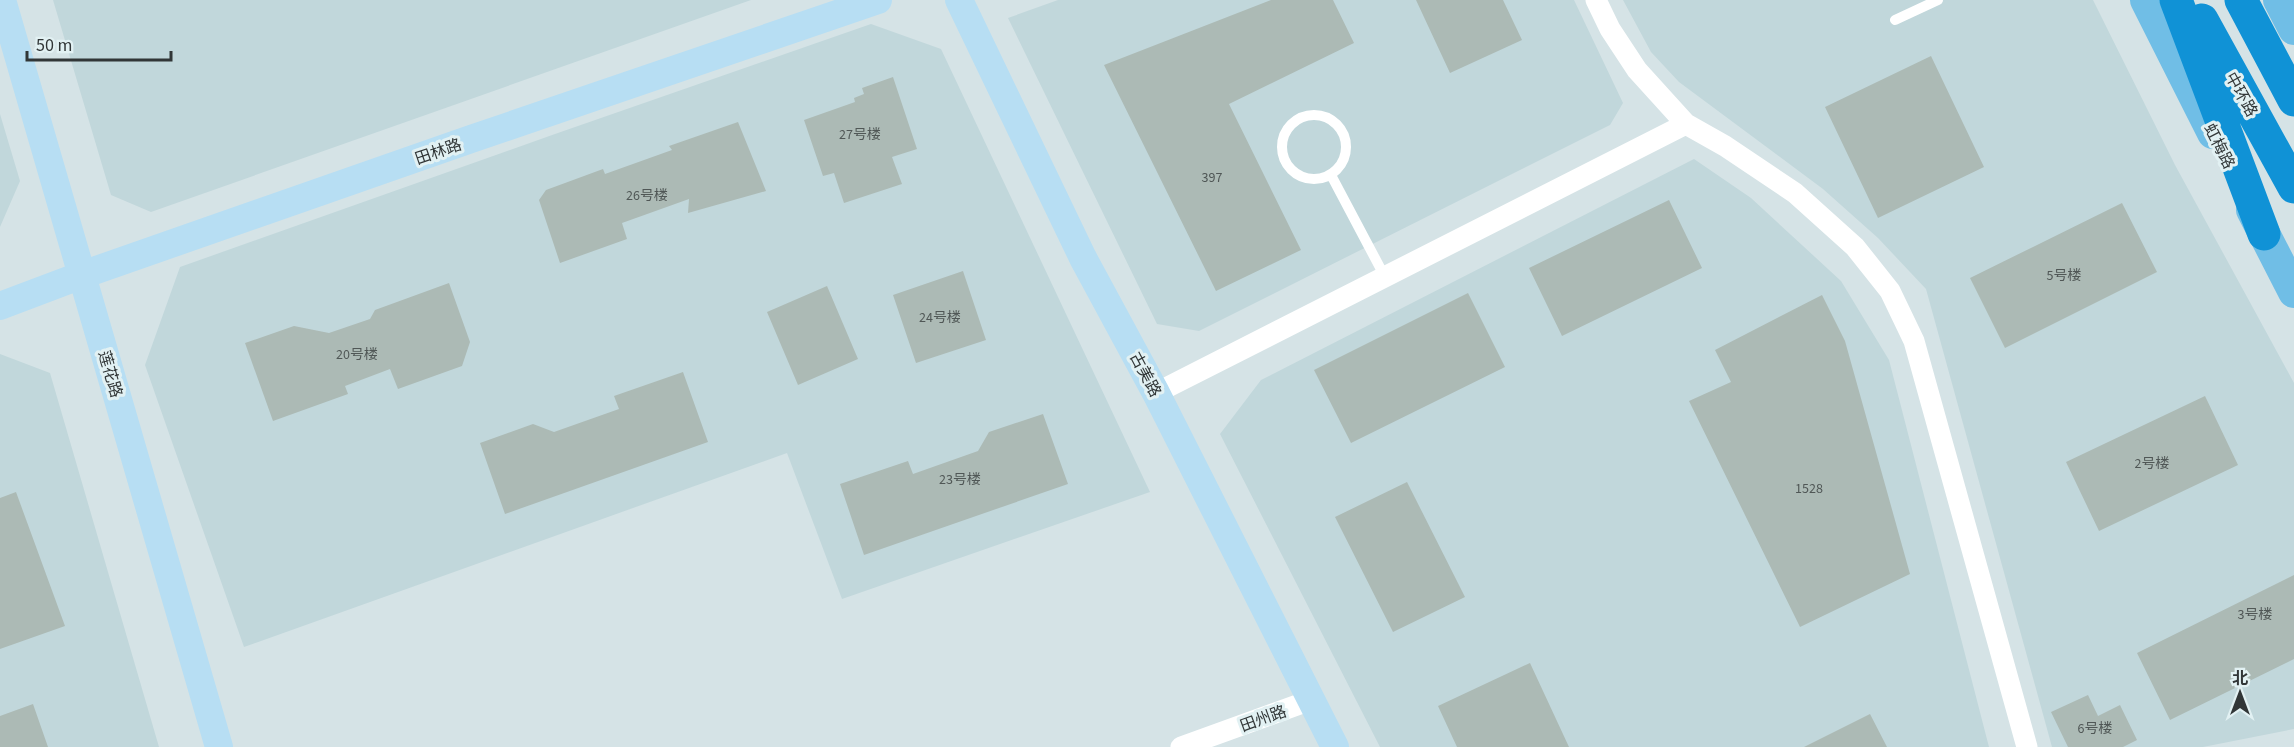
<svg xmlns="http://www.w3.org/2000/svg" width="2294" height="747" font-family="'Source Sans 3','Noto Sans SC',sans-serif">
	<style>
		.built { fill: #c1d7db }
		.building { fill: #acbab5 }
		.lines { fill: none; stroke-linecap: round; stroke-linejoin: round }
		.lane { stroke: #fff; stroke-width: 10 }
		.street { stroke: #fff; stroke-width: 21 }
		.secondary { stroke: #b7def3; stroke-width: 28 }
		.primary { stroke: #70bee6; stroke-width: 32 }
		.highway { stroke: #1092d6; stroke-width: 33 }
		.labels { text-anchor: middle; stroke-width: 6; stroke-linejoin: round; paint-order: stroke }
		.number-label { font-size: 14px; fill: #505756 }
		.street-label { font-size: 16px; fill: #313637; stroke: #e2f1f3 }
	</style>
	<rect width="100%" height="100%" fill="#d5e3e6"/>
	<path class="built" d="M 53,0 L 751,0 L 151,212 L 111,195 Z
		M 1058,0 L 1574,0 L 1623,103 L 1610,125 L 1199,331 L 1157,324 L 1008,18 Z
		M 1623,0 L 2093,0 L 2175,165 L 2294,383 L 2294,729 L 2203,747 L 2052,747 L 1926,289 L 1878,238 L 1823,189 L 1679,82 L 1651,52 Z
		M 871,24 L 941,49 L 1150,492 L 842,599 L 787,453 L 244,647 L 145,365 L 180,267 L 555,134 Z
		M 0,114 L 20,181 L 0,227 Z
		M 1694,159 L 1751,198 L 1841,281 L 1889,360 L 1989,747 L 1380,747 L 1220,434 L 1261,380 Z
		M 0,354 L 50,373 L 159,747 L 0,747 Z"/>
	<path class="building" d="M 1271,0 L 1333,0 L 1354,43 L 1229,104 L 1301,250 L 1216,291 L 1104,65 Z
		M 1416,0 L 1503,0 L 1522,40 L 1450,73 Z
		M 1931,56 L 1984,167 L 1878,218 L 1825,107 Z
		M 893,77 L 917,149 L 892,157 L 902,184 L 844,203 L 834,173 L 823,176 L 804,120 L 855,102 L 854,98 L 864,94 L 862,88 Z
		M 738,122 L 766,191 L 688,213 L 689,199 L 622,223 L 627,239 L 560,263 L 539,200 L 546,190 L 603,169 L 605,174 L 672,150 L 669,146 Z
		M 1669,200 L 1702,268 L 1562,336 L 1529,268 Z
		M 2122,203 L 2157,272 L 2005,348 L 1970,278 Z
		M 963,271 L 986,340 L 916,363 L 893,295 Z
		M 449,283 L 470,342 L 462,366 L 398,389 L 390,369 L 345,386 L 348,394 L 273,421 L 245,343 L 294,326 L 329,333 L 370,319 L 375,310 Z
		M 827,286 L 858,359 L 798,385 L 767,312 Z
		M 1468,293 L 1505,367 L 1351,443 L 1314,370 Z
		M 1822,295 L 1845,341 L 1910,574 L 1800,627 L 1689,401 L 1731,382 L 1715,350 Z
		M 683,372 L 708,442 L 505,514 L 480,443 L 533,424 L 554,432 L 619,409 L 614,396 Z
		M 2205,396 L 2238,465 L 2099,531 L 2066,462 Z
		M 1043,414 L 1068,484 L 864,555 L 840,484 L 908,461 L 913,474 L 978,451 L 989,432 Z
		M 1407,482 L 1465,597 L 1393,632 L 1335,517 Z
		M 16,492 L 65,626 L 0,649 L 0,498 Z
		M 2294,575 L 2294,659 L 2170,720 L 2137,653 Z
		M 1530,663 L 1569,747 L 1457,747 L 1438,706 Z
		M 2088,695 L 2098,716 L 2120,705 L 2137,740 L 2123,747 L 2068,747 L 2051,712 Z
		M 33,704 L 48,747 L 0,747 L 0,716 Z
		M 1870,714 L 1887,747 L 1804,747 Z"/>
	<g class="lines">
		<path class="lane" d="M 1895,20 L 1938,0
			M1282 147a32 32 0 1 1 64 0a32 32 0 1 1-64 0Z
			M 1331,175 L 1385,277"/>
		<path class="street" d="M 1596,0 L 1610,29 L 1637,70 L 1686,124 L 1725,146 L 1795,193 L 1855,247 L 1890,291 L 1914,341 L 2027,747
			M 1156,393 L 1686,124
			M 1181,747 L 1311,700"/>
		<path class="secondary" d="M 2,0 L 219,747
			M 959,0 L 1083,258 L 1156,393 L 1335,747
			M 0,306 L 82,275 L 471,139 L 878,0"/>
		<path class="primary" d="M 2146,0 L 2213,133
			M 2279,0 L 2294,29
			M 2252,210 L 2294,292"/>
		<path class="highway" d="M 2176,0 L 2264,234
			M 2241,0 L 2294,100
			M 2202,20 L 2294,187"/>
	</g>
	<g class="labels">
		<g class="number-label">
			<text x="860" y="139">27号楼</text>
			<text x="1212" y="182">397</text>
			<text x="647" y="200">26号楼</text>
			<text x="2064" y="280">5号楼</text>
			<text x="940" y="322">24号楼</text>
			<text x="357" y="359">20号楼</text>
			<text x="2152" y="468">2号楼</text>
			<text x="960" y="484">23号楼</text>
			<text x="1809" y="493">1528</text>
			<text x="2255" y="619">3号楼</text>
			<text x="2095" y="733">6号楼</text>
		</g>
		<g class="street-label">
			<text transform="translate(2242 94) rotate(61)" y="6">中环路</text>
			<text transform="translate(2220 146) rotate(63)" y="6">虹梅路</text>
			<text transform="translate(438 151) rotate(-19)" y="6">田林路</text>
			<text transform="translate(111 374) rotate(74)" y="6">莲花路</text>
			<text transform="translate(1146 374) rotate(62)" y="6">古美路</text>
			<text transform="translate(1263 718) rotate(-20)" y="6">田州路</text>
		</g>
	</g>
	<g transform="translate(2240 693)" stroke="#e2f1f3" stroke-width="4.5" paint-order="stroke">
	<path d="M0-4.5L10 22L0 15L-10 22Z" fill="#313637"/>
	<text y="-9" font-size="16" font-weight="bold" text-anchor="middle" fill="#313637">北</text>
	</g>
	<path d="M27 51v9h144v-9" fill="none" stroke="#313637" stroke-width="3"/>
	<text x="36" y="51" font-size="18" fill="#313637" stroke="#e2f1f3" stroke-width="4.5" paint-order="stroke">50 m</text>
</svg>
